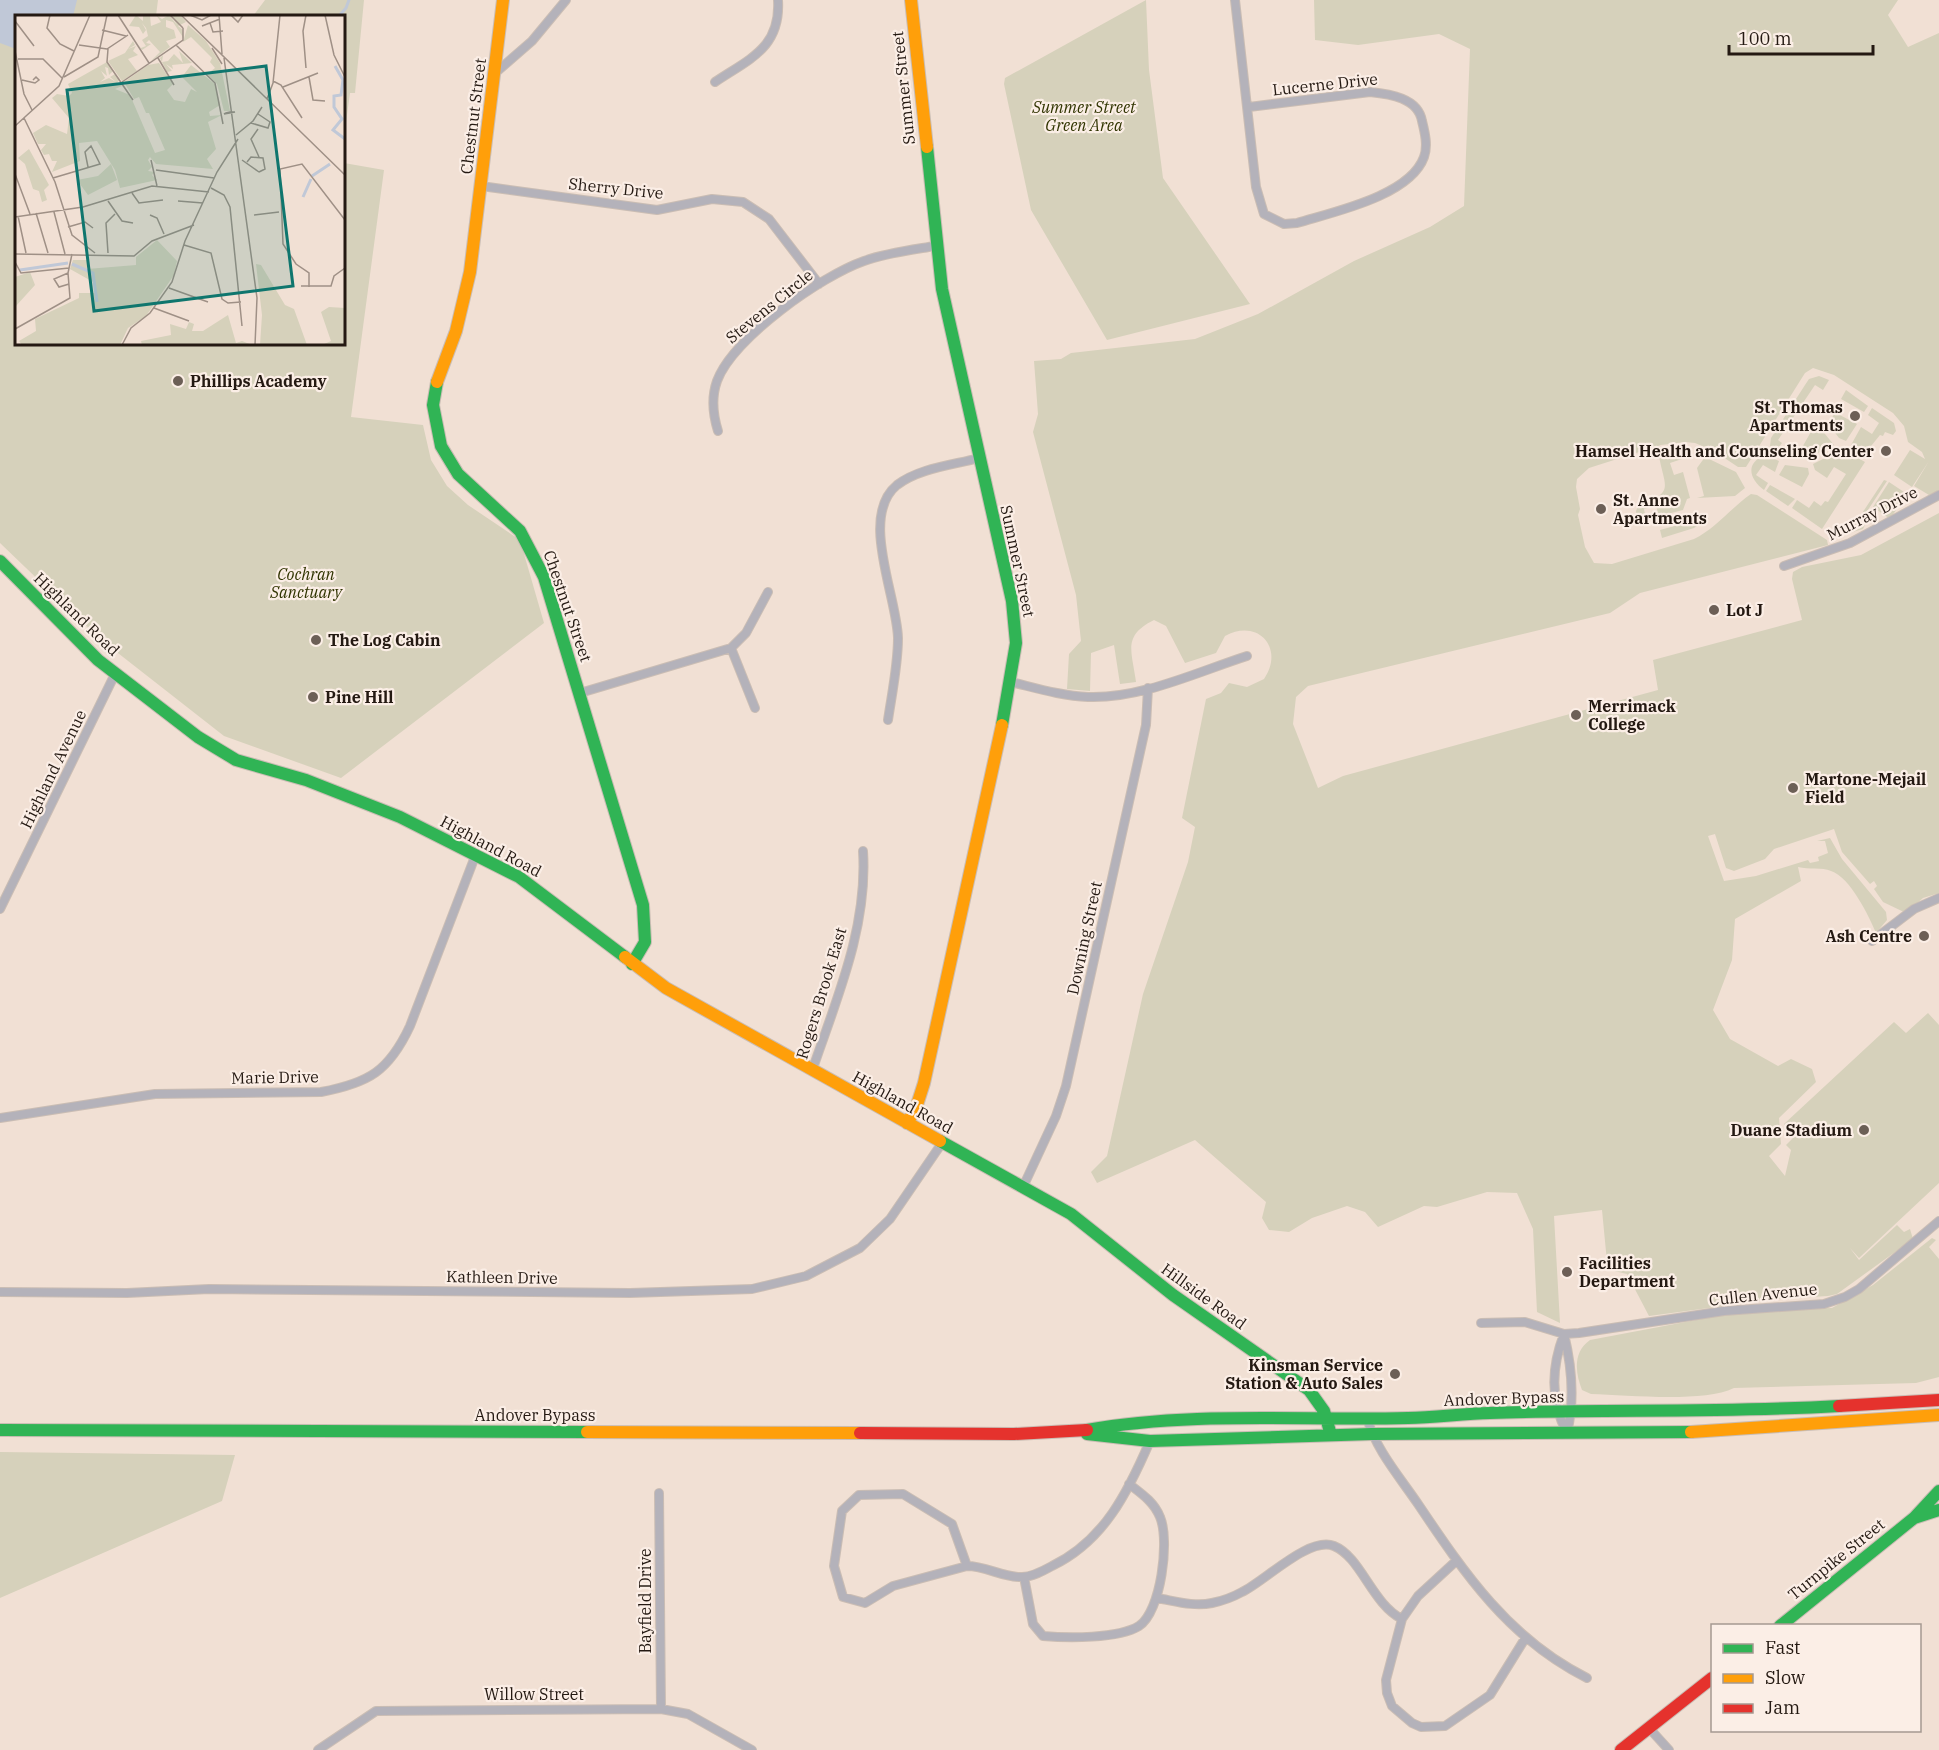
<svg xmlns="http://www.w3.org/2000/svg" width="1939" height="1750" font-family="'IBM Plex Serif',serif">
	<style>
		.green { fill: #d6d1bb }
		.water { fill: #c0c8d7 }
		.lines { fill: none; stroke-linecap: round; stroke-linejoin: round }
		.stream { stroke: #c0c8d7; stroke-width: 3 }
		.street-casing { stroke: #cabdb4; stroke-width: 10 }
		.fast-casing { stroke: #cabdb4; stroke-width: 14 }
		.slow-casing { stroke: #cabdb4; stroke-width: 14 }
		.jam-casing { stroke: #cabdb4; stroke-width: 14 }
		.street { stroke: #b4b2ba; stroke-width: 8 }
		.fast { stroke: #30b455; stroke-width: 12 }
		.slow { stroke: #ff9f0a; stroke-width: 12 }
		.jam { stroke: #e5322d; stroke-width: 12 }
		.poi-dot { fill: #6c5f56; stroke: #fbeee6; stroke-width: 2 }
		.labels { text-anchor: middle; stroke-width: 4.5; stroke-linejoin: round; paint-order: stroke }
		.street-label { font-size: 16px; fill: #241912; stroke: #fbeee6 }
		.park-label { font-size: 16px; font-style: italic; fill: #303400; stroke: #fbeee6 }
		.poi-label { font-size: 16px; font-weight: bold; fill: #241912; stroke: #fbeee6; text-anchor: start }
		.inset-river { fill: none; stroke: #c0c8d7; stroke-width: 3 }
		.inset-road { fill: none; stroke: #9f9086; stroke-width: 1.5 }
		.view { fill: #0f766e; fill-opacity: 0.15; stroke: #0f766e; stroke-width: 3 }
		.inset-edge { fill: none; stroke: #241912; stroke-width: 3 }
	</style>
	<rect width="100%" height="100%" fill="#f1e0d4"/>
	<path class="green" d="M 0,0 L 158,0 L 156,16 L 16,16 L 16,344 L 344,344 L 344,163 L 384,170 L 351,417 L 423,425 L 431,460 L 447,486 L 468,505 L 520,540 L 544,623 L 341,778 L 224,736 L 100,639 L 0,543 Z
		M 265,0 L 364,0 L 355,93 L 350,93 L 344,137 L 344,16 L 253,16 Z
		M 1146,0 L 1149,70 L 1163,178 L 1250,304 L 1107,340 L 1031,210 L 1004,84 L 1005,78 Z
		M 1314,0 L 1898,0 L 1888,15 L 1908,47 L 1939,33 L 1939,490 L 1929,495 L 1914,486 L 1929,461 L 1912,487 L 1894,475 L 1910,450 L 1925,459 L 1922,452 L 1908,442 L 1904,426 L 1893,413 L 1834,375 L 1813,368 L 1805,373 L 1746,467 L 1738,467 L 1714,451 L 1695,443 L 1685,442 L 1661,445 L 1589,468 L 1577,479 L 1576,487 L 1580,509 L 1578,515 L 1585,547 L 1594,563 L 1612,564 L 1694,539 C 1715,529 1732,507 1751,494 L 1757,495 L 1827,540 L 1828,545 L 1640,593 L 1610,613 L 1308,686 L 1296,697 L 1293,724 L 1318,788 L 1343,776 L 1658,690 L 1653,660 L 1802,620 L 1792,579 L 1793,572 L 1802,567 L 1861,555 L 1939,513 L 1939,893 L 1923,898 L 1906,913 L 1883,902 L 1874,889 L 1877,886 L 1874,881 L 1870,884 L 1842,852 L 1834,829 L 1774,849 L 1765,859 L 1734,871 L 1726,868 L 1715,834 L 1708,836 L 1724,881 L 1756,876 L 1808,860 L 1810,863 L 1819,861 L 1818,857 L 1828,853 L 1825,841 L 1817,841 L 1830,838 L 1842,859 L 1886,912 L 1887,920 L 1876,933 C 1869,916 1850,877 1831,871 C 1822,867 1809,870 1798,867 L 1801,881 L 1735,919 L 1732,960 L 1713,1010 L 1730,1039 L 1778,1066 L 1791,1059 L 1812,1069 L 1816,1082 L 1779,1118 L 1781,1144 L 1769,1156 L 1785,1176 L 1791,1150 L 1786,1145 L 1795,1136 L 1784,1124 L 1894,1022 L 1906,1033 L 1928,1013 L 1939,1025 L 1939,1183 L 1859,1258 L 1850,1248 L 1859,1260 L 1897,1225 L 1904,1232 L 1910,1229 L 1913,1239 L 1837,1294 L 1828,1296 L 1776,1299 L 1649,1316 L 1627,1274 L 1610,1270 L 1607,1262 L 1602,1210 L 1554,1216 L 1560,1323 L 1537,1312 L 1533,1229 L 1517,1193 L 1487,1192 L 1437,1207 L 1424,1206 L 1378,1227 L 1365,1212 L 1347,1206 L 1312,1218 L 1289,1232 L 1269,1230 L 1262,1218 L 1266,1202 L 1195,1140 L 1097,1183 L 1091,1172 L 1107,1156 L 1143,994 L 1188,862 L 1195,827 L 1182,818 L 1206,699 L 1221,693 L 1229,683 L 1247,687 L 1264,679 C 1285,648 1258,618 1225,636 L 1216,653 L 1185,663 L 1166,626 L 1154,620 C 1122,636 1132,651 1136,682 L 1120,684 L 1114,645 L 1091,653 L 1090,691 L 1067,689 L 1069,654 L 1081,641 L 1076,595 L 1033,432 L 1038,414 L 1034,361 L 1061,359 L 1071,353 L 1195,339 L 1258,314 L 1354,261 L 1430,227 L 1464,206 L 1470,49 L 1439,34 L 1358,45 L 1315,40 Z
		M 1819,376 L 1829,380 L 1823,390 L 1815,385 L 1778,440 L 1782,443 L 1776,451 L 1770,446 L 1771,438 L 1805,385 L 1809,379 Z
		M 1846,390 L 1868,406 L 1864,412 L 1841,399 Z
		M 1872,408 L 1894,423 L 1896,431 L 1893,435 L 1885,432 L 1883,436 L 1880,435 L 1863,456 L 1851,445 L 1861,427 L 1872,434 L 1879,423 L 1868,415 Z
		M 1834,412 L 1857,424 L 1846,441 L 1839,438 L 1830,426 Z
		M 1816,423 L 1834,445 L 1810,457 L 1796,458 Z
		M 1667,448 L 1680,448 L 1682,459 L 1670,463 L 1674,475 L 1683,472 L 1690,498 L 1687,499 L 1683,510 L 1659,516 L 1656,506 L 1644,509 L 1647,524 L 1639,526 L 1636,511 L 1639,504 C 1676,493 1664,486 1659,456 Z
		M 1839,451 L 1849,453 L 1865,462 L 1822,529 L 1792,508 L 1797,500 L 1809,508 L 1814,501 L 1821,506 L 1825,501 L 1828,502 L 1846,474 L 1834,467 L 1827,478 L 1815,470 L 1813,464 Z
		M 1765,455 L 1779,461 L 1775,472 L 1763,465 L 1756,475 L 1768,483 L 1764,490 C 1749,479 1745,463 1765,455 Z
		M 1705,457 L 1736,472 L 1745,488 L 1735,496 L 1697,498 L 1704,496 L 1697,468 Z
		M 1785,465 L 1808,468 L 1809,474 L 1802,487 L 1779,475 Z
		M 1884,480 L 1887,481 L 1860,522 L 1865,525 L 1863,529 L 1849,533 Z
		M 1889,482 L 1907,494 L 1890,519 L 1873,507 Z
		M 1770,485 L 1795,499 L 1788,506 L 1766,491 Z
		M 1688,516 L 1709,518 L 1694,528 L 1662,538 L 1660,530 L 1689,522 Z
		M 1932,1238 L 1936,1240 L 1929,1247 L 1939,1259 L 1939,1377 L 1916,1383 L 1734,1388 C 1703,1403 1628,1395 1591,1394 L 1582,1390 C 1575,1372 1573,1352 1590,1340 L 1717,1316 L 1784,1309 L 1832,1308 L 1873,1285 Z
		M 0,1452 L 235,1455 L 222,1501 L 0,1598 Z"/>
	<path class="water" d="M 0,0 L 77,0 L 73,16 L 16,16 L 16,49 L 0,43 Z"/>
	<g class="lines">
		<path class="stream" d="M 339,16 L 346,8 L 349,0"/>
		<g class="street-casing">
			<path id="street" d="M 1235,0 L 1256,187 L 1264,214 L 1284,224 L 1297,223 C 1333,212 1410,196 1424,157 C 1428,146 1425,133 1422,121 C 1418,98 1390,94 1370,92 L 1249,107
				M 494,74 L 532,41 L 566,0
				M 715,82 C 749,59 781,48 778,0
				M 481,186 L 657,210 L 712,199 L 743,202 L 769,219 L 819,284
				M 718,431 C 713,415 711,398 717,381 C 733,338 821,276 864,261 C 886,253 911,250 935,246
				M 1784,566 L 1850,543 L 1939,495
				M 731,648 L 755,708
				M 1011,682 C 1036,688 1062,696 1088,697 C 1141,699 1197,672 1247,656
				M 580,693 L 731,648 L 746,633 L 768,592
				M 888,720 C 892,693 898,665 898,638 C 897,596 859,516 897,485 C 919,468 953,465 979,458
				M 0,909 L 115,674
				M 1872,941 L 1914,909 L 1939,898
				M 812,1071 C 836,1000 868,928 863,851
				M 0,1118 L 155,1094 L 321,1092 C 369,1083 389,1071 410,1026 L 476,854
				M 1023,1187 L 1056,1116 L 1066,1086 L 1146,725 L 1148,688
				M 0,1292 L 127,1293 L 209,1289 L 630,1293 L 752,1289 L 806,1276 L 860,1248 L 890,1219 L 942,1143
				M 1481,1323 L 1525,1322 L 1564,1334 L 1579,1333 L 1724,1311 L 1824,1304 L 1845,1297 L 1859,1289 L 1939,1221
				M 1564,1334 C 1572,1367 1575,1400 1567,1433 C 1550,1401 1551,1368 1564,1334 Z
				M 1367,1418 C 1376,1450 1399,1476 1418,1504 C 1465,1574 1509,1639 1587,1678
				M 659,1493 L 661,1709
				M 903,1494 L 952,1524 L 967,1566 L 893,1586 L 865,1603 L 843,1597 L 834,1566 L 842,1511 L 859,1495 Z
				M 1455,1562 L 1418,1596 L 1402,1619 L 1386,1680 L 1387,1693 L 1392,1706 L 1412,1723 L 1421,1727 L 1445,1726 L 1490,1695 L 1526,1637
				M 967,1566 C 986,1566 1004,1578 1022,1577 C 1032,1577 1043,1571 1052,1566 C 1104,1541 1128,1492 1150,1441
				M 1024,1577 L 1033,1624 L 1043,1636 C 1067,1638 1118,1639 1139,1626 C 1161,1612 1170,1540 1160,1517 C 1154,1502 1142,1494 1129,1484
				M 1157,1598 C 1175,1601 1194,1607 1212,1603 C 1222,1601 1233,1597 1242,1592 C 1265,1581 1309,1536 1334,1546 C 1361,1557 1372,1604 1402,1619
				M 1649,1728 L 1669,1750
				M 318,1750 L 376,1711 L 661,1709 L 688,1714 L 752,1750"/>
		</g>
		<g class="fast-casing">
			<path id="fast" d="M 927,147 L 942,289 L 1012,601 L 1016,643 L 1002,725
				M 437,382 L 433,405 L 441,446 L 458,474 L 520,531 L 544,577 L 643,905 L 645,942 L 632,964
				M 0,561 L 98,660 L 198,737 L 236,760 L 306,780 L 400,817 L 519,877 L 625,957
				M 940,1141 L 1071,1214 L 1173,1295 L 1309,1390 L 1324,1411 L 1331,1435
				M 0,1430 L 587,1432
				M 1087,1430 C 1192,1411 1302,1421 1408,1418 C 1436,1417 1463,1414 1490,1413 C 1606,1409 1723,1413 1839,1406
				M 1087,1434 L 1150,1441 L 1372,1434 L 1691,1432
				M 1914,1518 L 1939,1510
				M 1780,1626 L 1914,1518 L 1939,1491"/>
		</g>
		<g class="slow-casing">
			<path id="slow" d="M 911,0 L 927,147
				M 437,382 L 456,331 L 470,272 L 503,0
				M 625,957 L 666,988 L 940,1141
				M 907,1123 L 916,1108 L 924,1083 L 1002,725
				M 587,1432 L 860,1433
				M 1691,1432 L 1939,1415"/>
		</g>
		<g class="jam-casing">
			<path id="jam" d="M 1839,1406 L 1939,1400
				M 860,1433 L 1014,1434 L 1087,1430
				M 1621,1750 L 1712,1678"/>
		</g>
		<use href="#street" class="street"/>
		<use href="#fast" class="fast"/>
		<use href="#slow" class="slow"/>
		<use href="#jam" class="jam"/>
	</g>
	<g class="poi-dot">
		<circle cx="178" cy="381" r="6"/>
		<circle cx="1855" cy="416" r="6"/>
		<circle cx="1886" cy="451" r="6"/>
		<circle cx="1601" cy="509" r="6"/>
		<circle cx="1714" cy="610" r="6"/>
		<circle cx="316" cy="640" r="6"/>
		<circle cx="313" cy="697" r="6"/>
		<circle cx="1576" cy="715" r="6"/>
		<circle cx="1793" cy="788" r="6"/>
		<circle cx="1924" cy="936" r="6"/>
		<circle cx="1864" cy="1130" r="6"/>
		<circle cx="1567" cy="1272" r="6"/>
		<circle cx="1395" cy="1374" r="6"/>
	</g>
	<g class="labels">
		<g class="street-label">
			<text transform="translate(1325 84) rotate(-6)" y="6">Lucerne Drive</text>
			<text transform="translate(903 88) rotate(-96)" y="6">Summer Street</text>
			<text transform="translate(473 116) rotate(-83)" y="6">Chestnut Street</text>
			<text transform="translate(616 188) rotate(6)" y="6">Sherry Drive</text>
			<text transform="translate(769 306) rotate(-39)" y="6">Stevens Circle</text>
			<text transform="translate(1872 513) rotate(-27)" y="6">Murray Drive</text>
			<text transform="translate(1018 561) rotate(78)" y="6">Summer Street</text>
			<text transform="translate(568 606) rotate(71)" y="6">Chestnut Street</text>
			<text transform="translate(77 614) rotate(44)" y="6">Highland Road</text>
			<text transform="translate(53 769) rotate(-64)" y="6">Highland Avenue</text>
			<text transform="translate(491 846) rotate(28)" y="6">Highland Road</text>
			<text transform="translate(1084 938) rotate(-78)" y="6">Downing Street</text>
			<text transform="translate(821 993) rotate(-73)" y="6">Rogers Brook East</text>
			<text transform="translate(275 1077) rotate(-1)" y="6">Marie Drive</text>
			<text transform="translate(903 1102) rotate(29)" y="6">Highland Road</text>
			<text transform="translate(502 1277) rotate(1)" y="6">Kathleen Drive</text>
			<text transform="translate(1763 1294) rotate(-6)" y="6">Cullen Avenue</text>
			<text transform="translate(1204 1296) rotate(36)" y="6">Hillside Road</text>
			<text transform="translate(1504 1398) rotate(-2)" y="6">Andover Bypass</text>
			<text x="535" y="1421">Andover Bypass</text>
			<text transform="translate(1836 1559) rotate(-39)" y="6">Turnpike Street</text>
			<text transform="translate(645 1601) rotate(-90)" y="6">Bayfield Drive</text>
			<text x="534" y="1700">Willow Street</text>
		</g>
		<g class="park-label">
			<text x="1084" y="113">Summer Street<tspan x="1084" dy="18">Green Area</tspan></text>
			<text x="306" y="580">Cochran<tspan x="306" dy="18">Sanctuary</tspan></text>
		</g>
		<g class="poi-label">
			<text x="190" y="387">Phillips Academy</text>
			<text x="1843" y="413" text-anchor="end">St. Thomas<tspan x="1843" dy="18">Apartments</tspan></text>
			<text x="1874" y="457" text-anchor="end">Hamsel Health and Counseling Center</text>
			<text x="1613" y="506">St. Anne<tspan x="1613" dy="18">Apartments</tspan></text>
			<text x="1726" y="616">Lot J</text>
			<text x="328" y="646">The Log Cabin</text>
			<text x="325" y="703">Pine Hill</text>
			<text x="1588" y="712">Merrimack<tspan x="1588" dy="18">College</tspan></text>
			<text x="1805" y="785">Martone-Mejail<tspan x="1805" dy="18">Field</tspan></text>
			<text x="1912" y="942" text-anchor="end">Ash Centre</text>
			<text x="1852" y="1136" text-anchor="end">Duane Stadium</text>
			<text x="1579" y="1269">Facilities<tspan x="1579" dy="18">Department</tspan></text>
			<text x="1383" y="1371" text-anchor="end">Kinsman Service<tspan x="1383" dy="18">Station &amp; Auto Sales</tspan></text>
		</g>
	</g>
	<g transform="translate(15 15)">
		<rect width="330" height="330" fill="#f1e0d4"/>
		<path d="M 121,0 L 128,6 L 128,0 L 138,0 L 135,1 L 136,11 L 146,7 L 141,0 L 147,4 L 154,0 L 162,10 L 156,0 L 165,0 L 171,7 L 163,11 L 167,14 L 169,24 L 158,7 L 151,5 L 151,12 L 159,15 L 161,23 L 151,26 L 155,32 L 135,47 L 145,37 L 134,25 L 131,28 L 136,29 L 127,35 L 123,30 L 126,33 L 131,31 L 127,25 L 133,21 L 131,13 L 127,8 L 131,15 L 128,19 L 124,12 L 114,11 ZM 173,10 L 191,26 L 205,48 L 215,96 L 209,96 L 202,69 L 192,59 L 200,53 L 195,47 L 197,43 L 176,22 L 168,27 ZM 118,26 L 120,30 L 113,34 L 121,31 L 118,36 L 123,40 L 113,44 L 122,56 L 107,66 L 93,46 L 110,38 ZM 164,36 L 177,48 L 157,50 L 158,54 L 151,49 L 157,56 L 152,57 L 145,43 L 148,40 L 147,47 L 153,46 L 159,39 L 168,48 ZM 92,47 L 98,56 L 94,60 L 93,53 L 90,52 L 92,61 L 86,56 L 90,63 L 85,67 L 94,63 L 101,67 L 95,62 L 100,59 L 105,64 L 102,68 L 105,68 L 113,78 L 107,71 L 100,74 L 115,80 L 140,138 L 150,135 L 134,98 L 131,98 L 124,82 L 119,84 L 109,67 L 133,50 L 144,48 L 158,69 L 152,75 L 159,85 L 170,87 L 176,74 L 182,77 L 167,62 L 176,50 L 200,69 L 205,90 L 194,97 L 195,101 L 207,100 L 193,107 L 201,134 L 192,144 L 198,154 L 141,149 L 135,142 L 133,145 L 137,152 L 133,156 L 140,157 L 137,160 L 142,165 L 105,173 L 100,155 L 82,126 L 64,128 L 65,146 L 37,157 L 42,146 L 37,146 L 34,139 L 29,140 L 26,135 L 31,129 L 23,129 L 18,118 L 31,110 L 52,119 L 54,103 L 37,83 L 42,79 L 54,81 L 57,78 L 53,69 ZM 14,134 L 34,170 L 29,175 L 32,185 L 27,187 L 24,176 L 18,174 L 10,149 L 3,143 ZM 96,149 L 102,165 L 73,180 L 62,165 L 83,161 ZM 142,225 L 162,246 L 159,260 L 131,301 L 113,313 L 105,330 L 7,330 L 4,326 L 21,316 L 20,304 L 64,283 L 64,278 L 80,278 L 80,268 L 55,254 L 58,245 L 72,245 L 72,254 L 121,250 L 121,242 ZM 241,249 L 246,250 L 270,290 L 279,294 L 292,330 L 245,330 L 247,300 ZM 15,257 L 20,270 L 1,291 L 0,298 L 0,262 ZM 314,292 L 330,293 L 330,330 L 307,330 L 316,326 L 306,297 ZM 213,300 L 221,328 L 227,326 L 237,330 L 127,330 L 126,326 L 156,320 L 155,309 L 171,314 L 174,307 L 179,309 L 177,316 L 188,316 Z" fill="#d6d1bb"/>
		<path class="inset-river" d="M 320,51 L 328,65 L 326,80 L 319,81 L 319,92 L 327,104 L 318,115 L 330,124M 297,161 L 315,149M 288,182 L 296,164M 57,249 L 78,258 L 82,287M 5,255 L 53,248"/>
		<path class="inset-road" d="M 35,0 L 32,13 L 45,29 L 59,36M 103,0 L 134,48M 155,0 L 168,13M 166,0 L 330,160M 175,0 L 187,5 L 196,0M 204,0 L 207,39M 216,0 L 223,7 L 228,0M 291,0 L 288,16 L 291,53M 310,0 L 319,40 L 330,62M 0,6 L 19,31M 195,8 L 198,17 L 208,16M 187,11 L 205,4M 87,15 L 111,21M 64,30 L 92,34 L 113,20M 161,30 L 200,68 L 208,109M 197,33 L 207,49M 93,34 L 92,47 L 118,85M 0,36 L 9,79 L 17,95M 143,43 L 159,70M 209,43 L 242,283 L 240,330M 3,44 L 28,44 L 47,63M 49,62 L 83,42 L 92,0M 294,62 L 298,85 L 310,86M 7,65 L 20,68 L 24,65 L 21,62 L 18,65M 258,66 L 266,70 L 287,103M 107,67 L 168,25 L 168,13M 268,72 L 303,58M 252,84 L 258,68 L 265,0M 215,97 L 220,97 L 209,99 L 211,98 ZM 9,103 L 40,167 L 57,220 L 80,238M 236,108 L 253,113 L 255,107 L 243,99M 0,111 L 44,71 L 75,0M 243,114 L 236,124 L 244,142M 221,120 L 238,106 L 247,92M 136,145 L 142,171M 227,145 L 244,157M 232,147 L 236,142 L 248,143 L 250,154 L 244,157M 141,155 L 199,163M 0,159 L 15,199M 38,163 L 85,149 L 76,131 L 70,137 L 73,152M 196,173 L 209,180 L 215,192 L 227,311M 117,178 L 124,188 L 148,185M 93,186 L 107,206 L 118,208M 163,186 L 188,188M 39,197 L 50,239M 21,198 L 33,238M 135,200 L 142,203 L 149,219M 239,200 L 264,197M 3,201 L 11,238M 0,202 L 68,192 L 137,171 L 194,177M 53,212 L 70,207 L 78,213M 169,230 L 196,238 L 207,284 L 213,288 L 226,287M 93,238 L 91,208 L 100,199M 0,239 L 119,241 L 137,226 L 179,210M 0,247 L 6,258 L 54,253M 53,258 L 39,264 L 44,272 L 54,269M 286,271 L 316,271 L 319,261 L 330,253M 294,272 L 294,258 L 281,249 L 268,229 L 265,154 L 287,149 L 330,205M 154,273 L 193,287M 139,293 L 174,306M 0,314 L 55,283 L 53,258 L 57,239M 107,330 L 116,313 L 135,298 L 157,267 L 170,226 L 202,157 L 223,124"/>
		<path class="view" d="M 251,51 L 278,271 L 79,296 L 52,75 Z"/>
		<rect width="330" height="330" class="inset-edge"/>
	</g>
	<rect x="1711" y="1624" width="210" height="108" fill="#fbeee6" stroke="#a59991" stroke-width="1.5"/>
	<rect x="1723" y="1644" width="30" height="9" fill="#30b455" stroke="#a59991" stroke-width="1.5"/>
	<text x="1765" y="1654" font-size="18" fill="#241912">Fast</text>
	<rect x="1723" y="1674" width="30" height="9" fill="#ff9f0a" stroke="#a59991" stroke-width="1.5"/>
	<text x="1765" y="1684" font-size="18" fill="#241912">Slow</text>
	<rect x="1723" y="1704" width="30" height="9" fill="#e5322d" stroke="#a59991" stroke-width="1.5"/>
	<text x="1765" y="1714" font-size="18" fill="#241912">Jam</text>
	<path d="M1729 45v9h144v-9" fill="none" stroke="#241912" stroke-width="3"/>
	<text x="1738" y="45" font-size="18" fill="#241912" stroke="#fbeee6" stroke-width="4.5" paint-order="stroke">100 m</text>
</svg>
